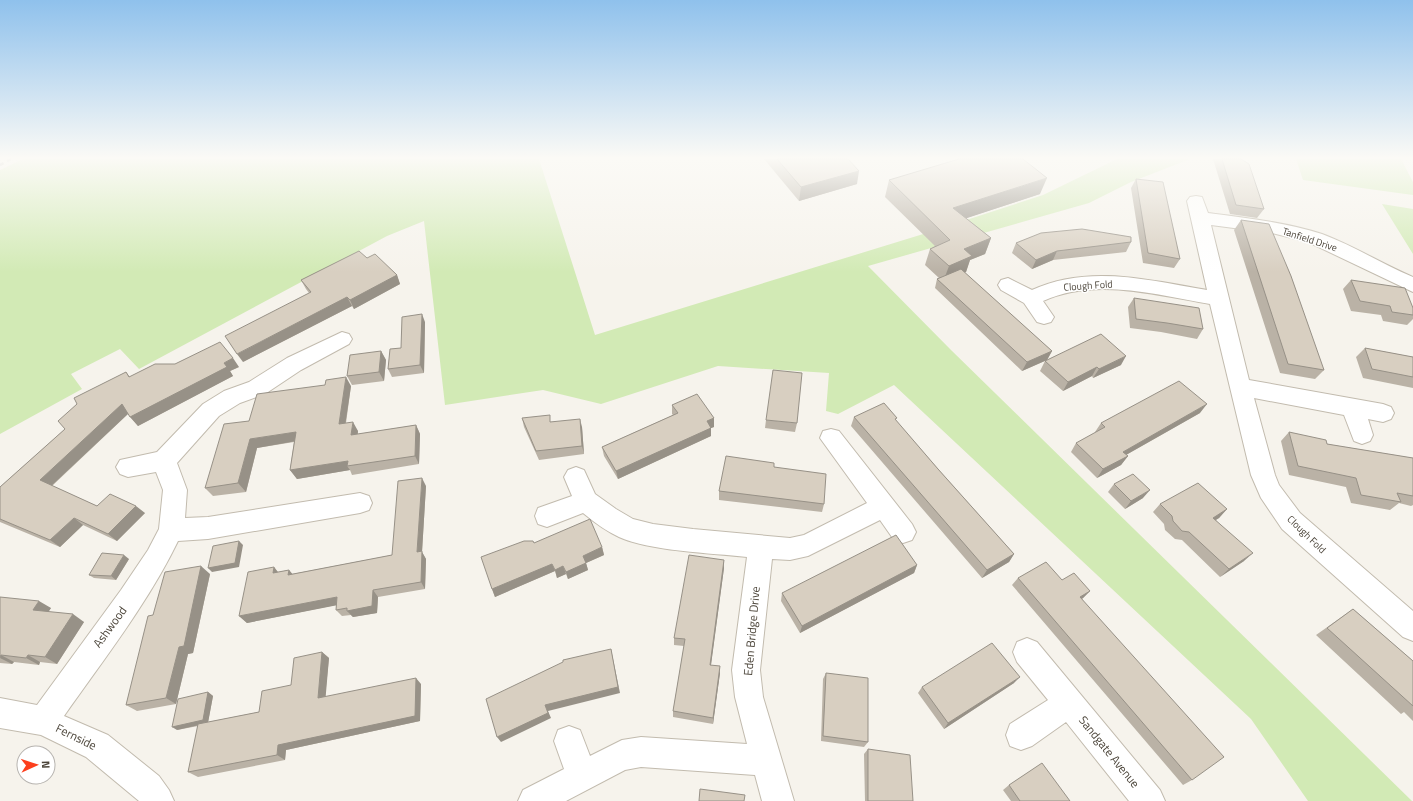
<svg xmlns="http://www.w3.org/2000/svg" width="1413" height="801" font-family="'Titillium Web',sans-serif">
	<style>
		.green { fill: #d2eab5 }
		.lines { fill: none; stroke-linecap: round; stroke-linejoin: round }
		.minor-casing { stroke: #c2bbae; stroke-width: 2 }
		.minor { fill: #fff; fill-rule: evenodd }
		.rail { stroke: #9a9a9a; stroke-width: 2.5; stroke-dasharray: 4 4; stroke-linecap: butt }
		.wall { fill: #bab2a6 }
		.shaded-wall { fill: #979187 }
		.building { fill: #d8cfc1; stroke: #979187 }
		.labels { text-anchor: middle; stroke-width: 3; stroke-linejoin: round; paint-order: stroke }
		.street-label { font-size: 10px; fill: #4b4439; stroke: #fff }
		.near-street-label { font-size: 12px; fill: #4b4439; stroke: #fff }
	</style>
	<rect width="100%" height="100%" fill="#f6f3ec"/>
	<path class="green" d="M 23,159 L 539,159 L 595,335 L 920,235 L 1043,195 L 1117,159 L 1190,159 L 1131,182 L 1089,203 L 868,266 L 951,350 L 1412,801 L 1308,801 L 1251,719 L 894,385 L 838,414 L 826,411 L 829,373 L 718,366 L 601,404 L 543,390 L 445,405 L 424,221 L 387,236 L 139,369 L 120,349 L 71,374 L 82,389 L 0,434 L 0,170 Z
		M 1296,159 L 1401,159 L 1413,182 L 1413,195 L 1303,180 Z
		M 1382,204 L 1413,209 L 1413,254 Z"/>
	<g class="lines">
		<g class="minor-casing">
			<path id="minor" d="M 1196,196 L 1202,197 L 1208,213 C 1246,218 1285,222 1322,234 C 1354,246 1382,264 1413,277 L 1413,292 L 1308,242 L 1272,233 L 1211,225 L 1249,380 L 1383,404 L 1391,407 L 1394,413 L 1391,419 L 1383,422 L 1368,419 L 1373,435 L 1370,441 L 1362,444 L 1354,441 L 1344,415 L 1254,398 L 1275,475 L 1279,485 L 1300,513 L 1413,611 L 1413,641 L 1403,637 L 1282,529 L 1261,498 L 1251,475 L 1210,304 C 1156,295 1096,277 1043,301 L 1054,317 L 1051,322 L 1044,324 L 1037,322 L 1024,303 L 1001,290 L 998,285 L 1001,280 L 1008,278 L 1032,290 C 1088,264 1149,280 1207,290 L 1187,201 L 1190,197 Z
				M 342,332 L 349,334 L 352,339 L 349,344 L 301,370 L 265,394 L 240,403 L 219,416 L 177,463 L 187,490 L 185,518 L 208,517 L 360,493 L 369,496 L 372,503 L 369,510 L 360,513 L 208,539 L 178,541 C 148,603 104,659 64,716 L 108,735 L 159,776 L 169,790 L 174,801 L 139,801 L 86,757 L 41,735 L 0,728 L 0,698 L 37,705 L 121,590 L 148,550 L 159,529 L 163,490 L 156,472 L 128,477 L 120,474 L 116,467 L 120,460 L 157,452 L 203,404 L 224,391 L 249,382 L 287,358 Z
				M 831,429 L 839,431 L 912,524 L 916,532 L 912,540 L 903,543 L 894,540 L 880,520 L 808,556 L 790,560 L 772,559 L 760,670 L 763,697 L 794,801 L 762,801 L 755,775 L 641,767 L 625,770 L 566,801 L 518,801 L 523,790 L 564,769 L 554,741 L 558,730 L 569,726 L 580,730 L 590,756 L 622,740 L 641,737 L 747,744 L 735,697 L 732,670 L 747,557 C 711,553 650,551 619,537 C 606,531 594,522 583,513 L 547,527 L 538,524 L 535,516 L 538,508 L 572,496 L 564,477 L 568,470 L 576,467 L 584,470 L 595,494 L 616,509 L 633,519 L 653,524 L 693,529 L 790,538 L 804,535 L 867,503 L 820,438 L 823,431 Z
				M 1027,638 L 1037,642 L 1160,790 L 1165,801 L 1129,801 L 1066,722 L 1032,746 L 1021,750 L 1010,746 L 1006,735 L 1010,724 L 1048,700 L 1017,662 L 1013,652 L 1017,642 Z"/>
		</g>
		<use href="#minor" class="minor"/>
		<path class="rail" d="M 0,165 L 11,159"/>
	</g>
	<path class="wall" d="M 764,159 L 848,159 L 857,184 L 799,201 Z
		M 1213,159 L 1241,159 L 1264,209 L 1257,218 L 1230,214 Z
		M 1136,179 L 1180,259 L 1174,268 L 1143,263 L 1131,188 Z
		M 889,180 L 1040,194 L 966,218 L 991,238 L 985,254 L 970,260 L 966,272 L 964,273 L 1052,351 L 1047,360 L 1022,371 L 935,288 L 937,279 L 939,278 L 925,265 L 930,249 L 935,246 L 885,197 Z
		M 1241,220 L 1324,370 L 1315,379 L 1280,373 L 1234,230 Z
		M 1131,242 L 1126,252 L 1053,260 L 1032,269 L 1012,253 L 1016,243 Z
		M 367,258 L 397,275 L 400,284 L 354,309 L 352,306 L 243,362 L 309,293 L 306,289 L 301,280 Z
		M 1351,280 L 1413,308 L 1413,319 L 1407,325 L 1383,321 L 1381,315 L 1351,311 L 1343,289 Z
		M 1134,298 L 1203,329 L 1197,339 L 1161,332 L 1130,328 L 1128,307 Z
		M 425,322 L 424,373 L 392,377 L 388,369 L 401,348 Z
		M 1365,348 L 1413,357 L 1413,388 L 1363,378 L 1356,357 Z
		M 381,351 L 386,360 L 384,381 L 352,385 L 347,376 Z
		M 1045,361 L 1121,365 L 1093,378 L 1092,376 L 1063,391 L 1040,371 Z
		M 239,367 L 230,371 L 233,376 L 138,426 L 128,414 L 52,486 L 97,506 L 145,513 L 117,541 L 83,525 L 60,547 L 0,522 L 0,487 L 65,429 L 126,372 L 130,377 Z
		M 351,386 L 346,423 L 358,431 L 358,434 L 416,425 L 420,434 L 419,464 L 352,475 L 350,470 L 297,479 L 290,470 L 294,442 L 257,448 L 246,492 L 213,496 L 205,488 L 249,421 Z
		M 672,405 L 714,418 L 714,427 L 711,428 L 711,436 L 618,479 L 604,456 L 602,447 L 673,415 L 672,414 Z
		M 1200,413 L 1126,455 L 1128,456 L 1121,465 L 1097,478 L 1071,452 L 1076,443 L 1096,433 L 1095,432 L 1101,423 Z
		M 854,417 L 896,421 L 938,469 L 1014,554 L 1009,562 L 982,578 L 851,426 Z
		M 522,418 L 551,422 L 582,427 L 584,454 L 539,460 L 524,427 Z
		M 766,420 L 797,423 L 795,432 L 765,428 Z
		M 1289,432 L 1327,444 L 1413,458 L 1413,505 L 1411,506 L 1399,503 L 1390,510 L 1351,503 L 1346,487 L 1289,475 L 1281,441 Z
		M 774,467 L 824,504 L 822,512 L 719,500 L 719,491 Z
		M 1114,484 L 1143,498 L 1125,509 L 1108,492 Z
		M 426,486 L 422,552 L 426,559 L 425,589 L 378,597 L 377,613 L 353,617 L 351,615 L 342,616 L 336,610 L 336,605 L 247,623 L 239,616 L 274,567 L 278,572 L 289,570 L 292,574 L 392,555 Z
		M 1160,504 L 1227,509 L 1219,518 L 1216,520 L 1244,561 L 1220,577 L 1182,540 L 1175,539 L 1165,530 L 1164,524 L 1153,512 Z
		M 534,543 L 602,547 L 604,555 L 586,563 L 588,570 L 568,579 L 566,574 L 557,578 L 555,571 L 495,597 L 492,589 Z
		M 129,559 L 116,580 L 94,578 L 89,575 Z
		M 724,560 L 724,568 L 711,665 L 720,673 L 713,724 L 673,717 L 673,711 L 684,646 L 674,645 L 674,638 Z
		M 917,565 L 914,573 L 800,633 L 781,601 L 782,593 Z
		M 210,574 L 193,653 L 188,654 L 176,704 L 137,711 L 126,705 L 153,615 Z
		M 1018,578 L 1062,580 L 1090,591 L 1082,599 L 1192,780 L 1183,785 L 1012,585 Z
		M 0,597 L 51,608 L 48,612 L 84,622 L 57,664 L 40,662 L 39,665 L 14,662 L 12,664 L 0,663 Z
		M 1353,609 L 1413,661 L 1413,721 L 1404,712 L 1401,714 L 1316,635 Z
		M 322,652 L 329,658 L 325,697 L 421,684 L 420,721 L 286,750 L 285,760 L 198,777 L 188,772 L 198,726 L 177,730 L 208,692 L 213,696 L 208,722 L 259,712 L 291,685 Z
		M 826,673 L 868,742 L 864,747 L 821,741 L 823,679 Z
		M 1014,683 L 944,729 L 918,693 L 922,687 Z
		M 868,749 L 913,801 L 865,801 L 864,754 Z
		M 1009,785 L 1070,801 L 1011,801 L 1003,790 Z"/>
	<path class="shaded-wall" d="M 859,171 L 857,184 L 799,201 L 801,187 Z
		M 1047,178 L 1040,194 L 949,224 L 953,208 Z
		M 991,238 L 985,254 L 970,260 L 966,272 L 943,282 L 949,266 L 964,249 Z
		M 1057,251 L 1053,260 L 1032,269 L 1036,260 Z
		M 397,275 L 400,284 L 354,309 L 350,300 Z
		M 347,297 L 352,306 L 243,362 L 237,354 Z
		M 422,314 L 425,322 L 424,373 L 420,365 Z
		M 381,351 L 386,360 L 384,381 L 379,372 Z
		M 1052,351 L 1047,360 L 1022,371 L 1027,362 Z
		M 1126,356 L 1121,365 L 1093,378 L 1099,369 Z
		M 233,358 L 239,367 L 230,371 L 233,376 L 138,426 L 130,417 L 224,363 Z
		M 1097,367 L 1092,376 L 1063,391 L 1068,382 Z
		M 346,377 L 351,386 L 344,433 L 339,424 Z
		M 122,404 L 130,412 L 49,488 L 40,480 Z
		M 1207,404 L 1200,413 L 1117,460 L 1123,452 Z
		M 714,418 L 714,427 L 711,428 L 711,436 L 618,479 L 616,471 L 707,421 Z
		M 580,419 L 582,427 L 584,454 L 582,446 Z
		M 353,422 L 358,431 L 356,443 L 351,435 Z
		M 416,425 L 420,434 L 419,464 L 415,456 Z
		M 296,432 L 302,440 L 257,448 L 246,492 L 238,483 L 250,439 Z
		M 1128,456 L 1121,465 L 1097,478 L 1103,469 Z
		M 348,461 L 347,466 L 350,470 L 297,479 L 290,470 Z
		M 422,478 L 426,486 L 422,552 L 426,559 L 425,589 L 421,582 L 417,552 Z
		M 1150,490 L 1143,498 L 1125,509 L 1131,501 Z
		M 136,506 L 145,513 L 117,541 L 108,534 Z
		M 1227,509 L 1219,518 L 1205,526 L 1213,518 Z
		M 74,518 L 83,525 L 60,547 L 50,540 Z
		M 239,541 L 243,545 L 239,567 L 212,572 L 208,568 Z
		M 602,547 L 604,555 L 586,563 L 588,570 L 568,579 L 566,572 L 583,556 Z
		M 1253,553 L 1244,561 L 1220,577 L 1229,569 Z
		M 1014,554 L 1009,562 L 982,578 L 987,570 Z
		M 124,555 L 129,559 L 116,580 L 111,576 Z
		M 724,560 L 724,568 L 710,672 L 710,665 Z
		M 552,564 L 555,571 L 495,597 L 492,589 Z
		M 917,565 L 914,573 L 800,633 L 802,626 Z
		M 201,566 L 210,574 L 193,653 L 188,654 L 176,704 L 166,698 L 179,647 Z
		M 563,566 L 566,574 L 557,578 L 555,570 Z
		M 274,567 L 280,575 L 273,573 Z
		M 289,570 L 295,577 L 288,575 Z
		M 373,590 L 378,597 L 377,613 L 353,617 L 347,611 Z
		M 1090,591 L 1083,598 L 1073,605 L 1080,597 Z
		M 337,597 L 343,604 L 247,623 L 239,616 Z
		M 39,601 L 51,608 L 45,617 L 33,610 Z
		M 73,614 L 84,622 L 57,664 L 45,657 Z
		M 611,649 L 620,693 L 548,711 L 551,718 L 501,742 L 497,737 L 545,705 Z
		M 322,652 L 329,658 L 325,704 L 318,698 Z
		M 1,655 L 14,662 L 12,664 L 0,658 Z
		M 28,655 L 40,662 L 39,665 L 26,658 Z
		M 720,666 L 720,673 L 713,724 L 713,718 Z
		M 1020,677 L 1014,683 L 944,729 L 948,723 Z
		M 416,678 L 421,684 L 420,721 L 286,750 L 285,760 L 277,755 L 278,745 Z
		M 208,692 L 213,696 L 208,723 L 177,730 L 172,727 Z"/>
	<path class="building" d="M 777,159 L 848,159 L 859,171 L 801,187 Z
		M 959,159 L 1023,159 L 1047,178 L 953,208 L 991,238 L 964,249 L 972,256 L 949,266 L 930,249 L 950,240 L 889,180 Z
		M 1222,159 L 1241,159 L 1249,164 L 1264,209 L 1236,205 Z
		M 1136,179 L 1163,182 L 1180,259 L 1148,253 Z
		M 1241,220 L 1269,224 L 1291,276 L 1324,370 L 1288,364 Z
		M 1082,229 L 1131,237 L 1131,242 L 1057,251 L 1036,260 L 1016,243 L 1041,233 Z
		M 359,251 L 367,258 L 375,254 L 397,275 L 350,300 L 347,297 L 237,354 L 225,336 L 311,292 L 301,280 Z
		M 961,269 L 1052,351 L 1027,362 L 937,279 Z
		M 1351,280 L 1405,288 L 1413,308 L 1413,315 L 1392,312 L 1390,306 L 1360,301 Z
		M 1134,298 L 1199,308 L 1203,329 L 1167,323 L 1136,319 Z
		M 422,314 L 420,365 L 388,369 L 390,349 L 401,348 L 402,317 Z
		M 1101,334 L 1126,356 L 1099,369 L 1097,367 L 1068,382 L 1045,361 Z
		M 220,342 L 233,358 L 224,363 L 227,367 L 130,417 L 122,404 L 40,480 L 97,506 L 110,494 L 136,506 L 108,534 L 74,518 L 50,540 L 0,519 L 0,487 L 65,429 L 58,421 L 77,404 L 74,398 L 126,372 L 129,377 L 155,364 L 175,364 Z
		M 1365,348 L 1413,357 L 1413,377 L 1372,369 Z
		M 381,351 L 379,372 L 347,376 L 350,355 Z
		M 773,370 L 802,373 L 797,423 L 766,420 Z
		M 346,377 L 339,424 L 353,422 L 351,435 L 416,425 L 415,456 L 347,466 L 348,461 L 290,470 L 296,432 L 250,439 L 238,483 L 205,488 L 224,424 L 249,421 L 257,394 L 325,385 L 326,380 Z
		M 1179,381 L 1207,404 L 1123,452 L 1128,456 L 1103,469 L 1076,443 L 1105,427 L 1101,423 Z
		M 697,394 L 714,418 L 707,421 L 711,428 L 616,471 L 602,447 L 678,413 L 672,405 Z
		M 884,403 L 897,418 L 895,419 L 938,469 L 1014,554 L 987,570 L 854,417 Z
		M 550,415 L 550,422 L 580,419 L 582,446 L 536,451 L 522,418 Z
		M 1289,432 L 1326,440 L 1327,444 L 1413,458 L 1413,496 L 1397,493 L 1401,502 L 1361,495 L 1356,478 L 1298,466 Z
		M 726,456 L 774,463 L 774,467 L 826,474 L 824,504 L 719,491 Z
		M 1133,474 L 1150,490 L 1131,501 L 1114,484 Z
		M 422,478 L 417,552 L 422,551 L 421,582 L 373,590 L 372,606 L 347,611 L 347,608 L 336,610 L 337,597 L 239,616 L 248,572 L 274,567 L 273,573 L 289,570 L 288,575 L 392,555 L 398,481 Z
		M 1198,483 L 1227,509 L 1213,518 L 1253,553 L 1229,569 L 1189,532 L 1182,531 L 1173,521 L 1172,516 L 1160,504 Z
		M 590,519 L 602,547 L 583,556 L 586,563 L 566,572 L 563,566 L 555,570 L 552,564 L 492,589 L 481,557 L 524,541 L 533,541 L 534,543 Z
		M 896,535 L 917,565 L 802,626 L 782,593 Z
		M 239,541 L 235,563 L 208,568 L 213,546 Z
		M 102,553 L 124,555 L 111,576 L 89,575 Z
		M 689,555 L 724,560 L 710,665 L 720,666 L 713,718 L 673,711 L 685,639 L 674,638 Z
		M 1046,562 L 1062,580 L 1074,573 L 1090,591 L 1080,597 L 1224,757 L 1192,780 L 1018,578 Z
		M 201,566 L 184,646 L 179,647 L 166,698 L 126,705 L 148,616 L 153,615 L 165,572 Z
		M 0,597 L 39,601 L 33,610 L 73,614 L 45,657 L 28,655 L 26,658 L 1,655 L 0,657 Z
		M 1353,609 L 1413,661 L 1413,706 L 1327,628 Z
		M 992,643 L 1020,677 L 948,723 L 922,687 Z
		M 611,649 L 618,687 L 545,705 L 548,713 L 497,737 L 486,699 L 563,662 L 563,660 Z
		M 322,652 L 318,698 L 416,678 L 415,716 L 278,745 L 277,755 L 188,772 L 198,724 L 259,712 L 262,691 L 291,685 L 294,658 Z
		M 826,673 L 868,678 L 868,742 L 823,736 Z
		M 208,692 L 203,720 L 172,727 L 178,699 Z
		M 868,749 L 910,755 L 913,801 L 868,801 Z
		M 1042,763 L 1070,801 L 1020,801 L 1009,785 Z
		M 700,789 L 745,795 L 744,801 L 699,801 Z"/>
	<linearGradient id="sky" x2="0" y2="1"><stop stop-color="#8fc1ec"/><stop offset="0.58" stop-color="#fbfaf6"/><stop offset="1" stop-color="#fbfaf6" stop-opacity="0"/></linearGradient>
	<rect width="1413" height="272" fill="url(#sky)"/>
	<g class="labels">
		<g class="street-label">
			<text transform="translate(1310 239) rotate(18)" y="4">Tanfield Drive</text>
			<text transform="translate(1088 285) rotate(-4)" y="4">Clough Fold</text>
			<text transform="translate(1307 534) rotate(44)" y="4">Clough Fold</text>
		</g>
		<g class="near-street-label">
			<text transform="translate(110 627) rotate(-54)" y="4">Ashwood</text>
			<text transform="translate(752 631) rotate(-85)" y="4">Eden Bridge Drive</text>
			<text transform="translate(76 737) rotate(26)" y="4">Fernside</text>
			<text transform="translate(1109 752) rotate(51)" y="4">Sandgate Avenue</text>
		</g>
	</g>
	<g transform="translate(36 765) rotate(87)"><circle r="19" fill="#ffffff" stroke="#b7b4b0"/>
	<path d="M0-3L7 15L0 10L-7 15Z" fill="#fc3f1d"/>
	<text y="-6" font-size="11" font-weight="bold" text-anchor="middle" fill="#4b4439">N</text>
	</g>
</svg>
